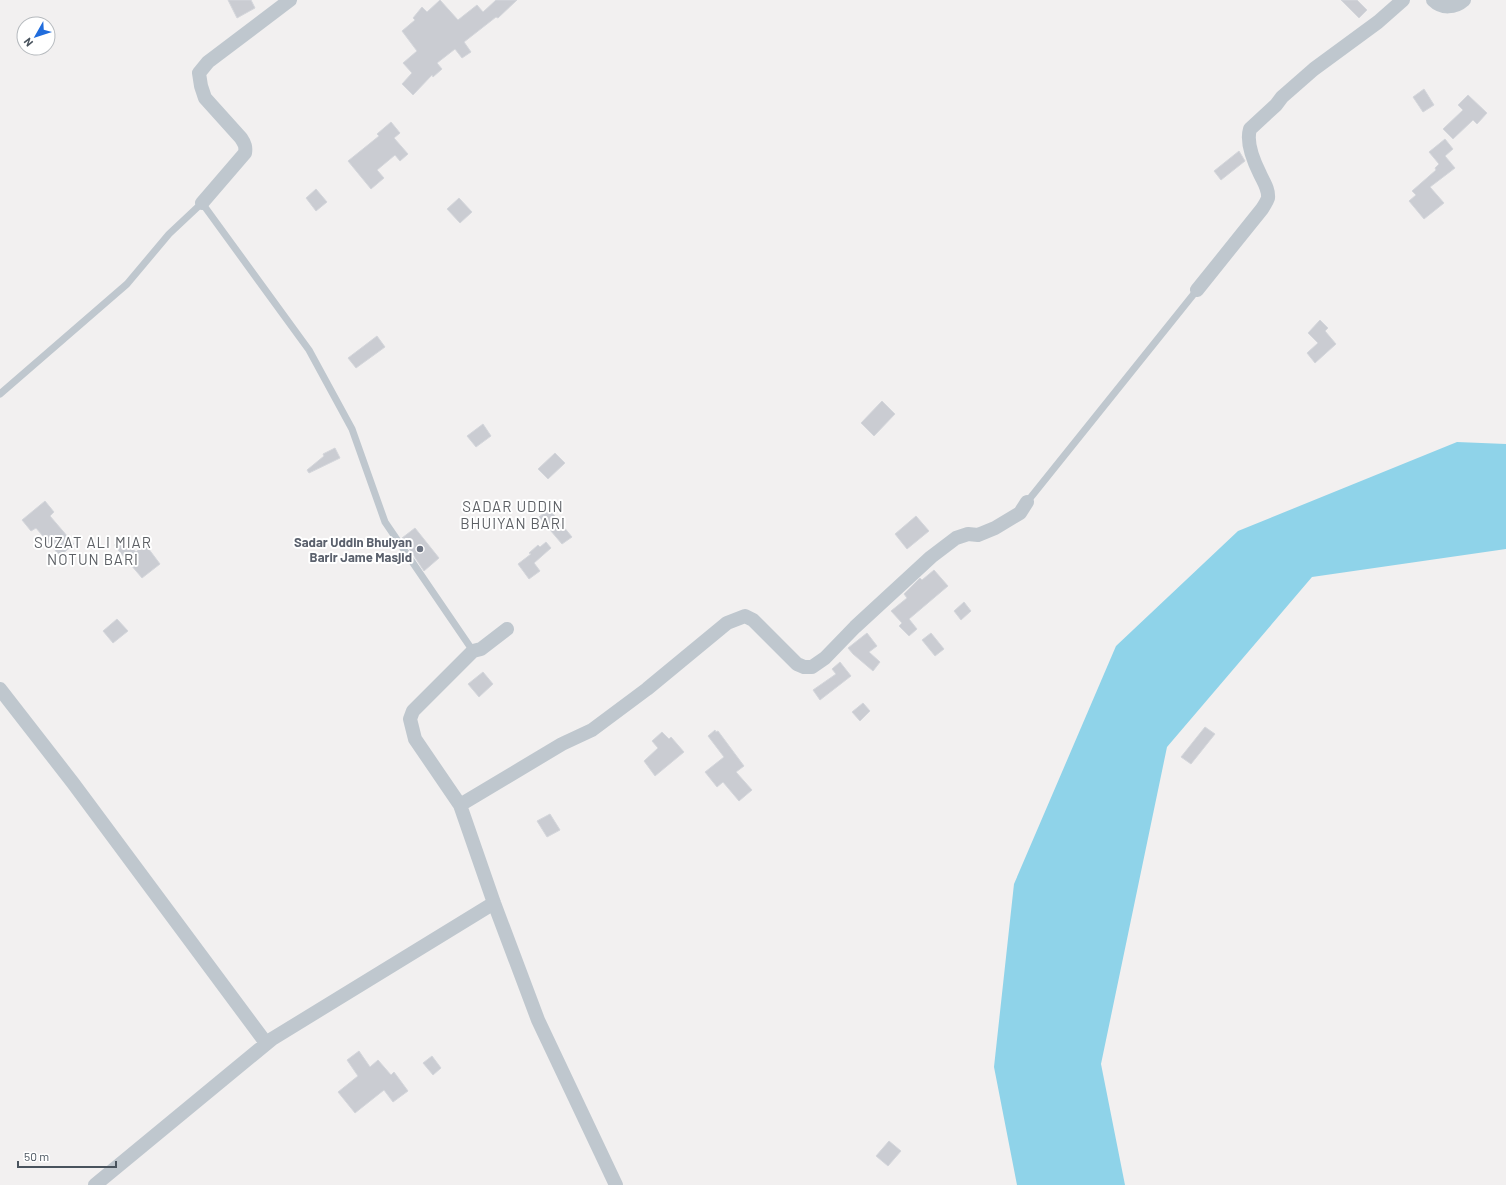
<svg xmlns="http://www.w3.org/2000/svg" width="1506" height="1185" font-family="Barlow,sans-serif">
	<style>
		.water { fill: #8fd3e9 }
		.building { fill: #caccd2; stroke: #d4d6db }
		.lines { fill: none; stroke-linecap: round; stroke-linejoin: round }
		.lane { stroke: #bfc7ce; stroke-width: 7 }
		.street { stroke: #bfc7ce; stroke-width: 14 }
		.worship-dot { fill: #6b7280; stroke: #fff; stroke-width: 1.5 }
		.labels { text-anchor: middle; stroke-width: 4; stroke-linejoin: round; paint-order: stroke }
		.worship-label { font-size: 13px; font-weight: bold; fill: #5b616d; stroke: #fff; text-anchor: end }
		.quarter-label { font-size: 15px; letter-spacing: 1px; fill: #5d6065; stroke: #fff }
	</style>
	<rect width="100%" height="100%" fill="#f2f0f0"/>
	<path class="water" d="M 1457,442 L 1506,444 L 1506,549 L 1312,577 L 1167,747 L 1101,1064 L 1125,1185 L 1017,1185 L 994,1067 L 1014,884 L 1116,646 L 1238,531 Z"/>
	<path class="building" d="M 228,0 L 251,0 L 255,8 L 237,18 Z
		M 440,0 L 458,20 L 477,5 L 483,12 L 496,0 L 517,0 L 498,18 L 496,17 L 464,42 L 471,52 L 462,58 L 455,49 L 437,63 L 442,69 L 433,77 L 432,75 L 413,95 L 402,84 L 412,73 L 403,63 L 417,51 L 402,31 L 415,20 L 413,18 L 422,7 L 427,12 Z
		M 1341,0 L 1357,0 L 1367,10 L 1359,18 Z
		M 1424,89 L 1434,105 L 1423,112 L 1413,97 Z
		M 1468,95 L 1487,113 L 1477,124 L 1473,120 L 1453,139 L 1443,129 L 1463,110 L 1458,105 Z
		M 391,122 L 400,133 L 394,138 L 408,154 L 400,161 L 395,155 L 377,170 L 384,178 L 371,189 L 348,161 L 379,136 L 377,134 Z
		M 1445,139 L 1453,149 L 1445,156 L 1455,168 L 1430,187 L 1444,203 L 1424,219 L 1409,201 L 1416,195 L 1412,191 L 1436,170 L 1435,168 L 1439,164 L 1429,152 Z
		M 1239,151 L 1245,161 L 1221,180 L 1214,171 Z
		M 316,189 L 327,202 L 316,211 L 306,198 Z
		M 459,198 L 472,212 L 460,223 L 447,209 Z
		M 1320,320 L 1328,328 L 1325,331 L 1336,344 L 1315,363 L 1307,353 L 1318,343 L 1308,333 Z
		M 377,336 L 385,347 L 356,368 L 348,358 Z
		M 882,401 L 895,414 L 874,436 L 861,423 Z
		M 483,424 L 491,436 L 476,447 L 467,436 Z
		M 335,448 L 340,458 L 309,473 L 307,470 L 324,456 L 323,454 Z
		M 555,453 L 565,463 L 548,479 L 538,469 Z
		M 45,501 L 54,512 L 50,516 L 74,544 L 60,556 L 36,528 L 31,531 L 22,520 Z
		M 549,509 L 572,537 L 562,544 L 539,517 Z
		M 916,516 L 929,531 L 907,549 L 895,534 Z
		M 415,528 L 439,558 L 424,571 L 402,538 Z
		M 123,537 L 136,552 L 145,544 L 160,564 L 142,578 L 114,545 Z
		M 546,542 L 551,548 L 534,563 L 540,571 L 529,579 L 518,564 L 531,554 L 529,553 L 538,545 L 540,547 Z
		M 934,570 L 948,586 L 909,619 L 917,629 L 909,636 L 899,626 L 902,623 L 891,611 L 907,598 L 904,594 L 920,578 L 922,580 Z
		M 964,602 L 971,611 L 961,620 L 954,611 Z
		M 117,619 L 128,631 L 113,643 L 103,631 Z
		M 867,633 L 877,646 L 869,652 L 880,662 L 873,671 L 853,654 L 848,648 Z
		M 931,633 L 944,649 L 935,656 L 922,640 Z
		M 840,662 L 851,676 L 820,700 L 813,690 L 836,674 L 832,669 Z
		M 483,672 L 493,684 L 479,697 L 468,684 Z
		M 863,703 L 870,711 L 860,721 L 852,712 Z
		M 1205,727 L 1215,734 L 1191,764 L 1181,757 Z
		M 715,730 L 716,732 L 718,731 L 744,766 L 736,772 L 752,790 L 739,801 L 723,782 L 717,787 L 705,772 L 724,757 L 708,736 Z
		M 662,732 L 669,739 L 671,737 L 684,752 L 655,776 L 644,761 L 658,748 L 652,741 Z
		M 550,814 L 560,830 L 547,837 L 537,821 Z
		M 359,1051 L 370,1067 L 378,1060 L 391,1075 L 394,1072 L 408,1091 L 393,1102 L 384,1090 L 355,1113 L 338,1092 L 358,1076 L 347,1060 Z
		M 432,1056 L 441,1068 L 433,1075 L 423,1063 Z
		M 889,1141 L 901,1151 L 888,1166 L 876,1156 Z"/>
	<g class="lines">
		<path class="lane" d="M 0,394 L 127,284 L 169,234 L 202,203 L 309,350 L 352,429 L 385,522 L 473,651
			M 1027,502 L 1197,290"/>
		<path class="street" d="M 1433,0 C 1442,9 1455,8 1464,0
			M 202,203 L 245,153 C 246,147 245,144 241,138 L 205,98 L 201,86 L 199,73 L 208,62 L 290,0
			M 1197,290 L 1262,209 C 1264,206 1267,201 1268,198 C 1269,189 1263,181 1260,174 C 1254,162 1246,142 1250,129 L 1276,105 L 1282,97 L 1314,69 L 1378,22 L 1403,0
			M 507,629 L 481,649 L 473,651 L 413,711 L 410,719 L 415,739 L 460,805 L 494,903 L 538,1020 L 616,1185
			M 0,689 L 73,783 L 266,1043
			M 460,805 L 562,744 L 592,730 L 647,689 L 727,623 L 745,616 L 753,620 L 797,664 L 804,667 L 812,667 L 825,658 L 855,627 L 931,557 L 956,538 L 968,534 L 978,535 L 995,528 L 1020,513 L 1027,502
			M 95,1185 L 272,1039 L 494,903"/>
	</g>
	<circle class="worship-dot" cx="420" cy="549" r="4"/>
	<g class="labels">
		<g class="worship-label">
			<text x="412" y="547">Sadar Uddin Bhuiyan<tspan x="412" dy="15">Barir Jame Masjid</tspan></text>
		</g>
		<g class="quarter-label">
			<text x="513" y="512">SADAR UDDIN<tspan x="513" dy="17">BHUIYAN BARI</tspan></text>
			<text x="93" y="548">SUZAT ALI MIAR<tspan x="93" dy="17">NOTUN BARI</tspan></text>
		</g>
	</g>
	<g transform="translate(36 36) rotate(231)"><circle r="19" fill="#ffffff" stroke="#b6babe"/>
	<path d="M0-3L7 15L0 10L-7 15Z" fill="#206cdc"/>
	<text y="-6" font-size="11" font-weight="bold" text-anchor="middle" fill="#49535d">N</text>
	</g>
	<path d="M18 1161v6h98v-6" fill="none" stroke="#49535d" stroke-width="2"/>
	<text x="24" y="1161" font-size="12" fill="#49535d" stroke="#ffffff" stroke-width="3" paint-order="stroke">50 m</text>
</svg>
